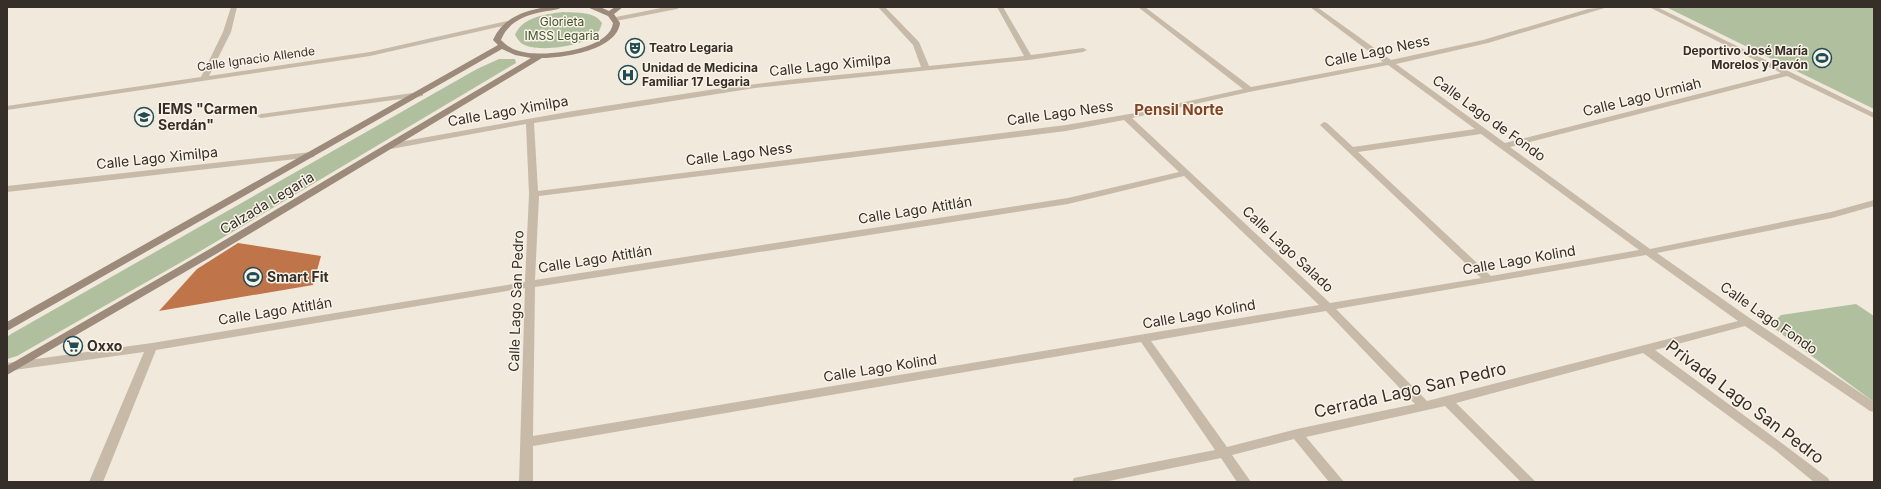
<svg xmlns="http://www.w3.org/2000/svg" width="1881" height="489" font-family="Inter,sans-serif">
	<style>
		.green { fill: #b0bf9d }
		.building { fill: #c0744a }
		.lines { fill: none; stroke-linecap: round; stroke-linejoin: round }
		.street { fill: #c8baa8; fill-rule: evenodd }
		.secondary { fill: #9c8a7a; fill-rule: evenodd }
		.labels { text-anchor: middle; stroke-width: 3; stroke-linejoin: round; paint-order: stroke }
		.far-park-label { font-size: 12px; fill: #41532d; stroke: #f9f3e8 }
		.far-poi-label { font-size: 12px; font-weight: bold; fill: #362e28; stroke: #f9f3e8; text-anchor: start }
		.far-street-label { font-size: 12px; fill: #362e28; stroke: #f9f3e8 }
		.street-label { font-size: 14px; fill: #362e28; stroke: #f9f3e8 }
		.poi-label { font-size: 14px; font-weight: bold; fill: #362e28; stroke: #f9f3e8; text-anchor: start }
		.neighbourhood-label { font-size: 15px; font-weight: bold; fill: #814525; stroke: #f9f3e8 }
		.near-street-label { font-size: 17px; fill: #362e28; stroke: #f9f3e8 }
	</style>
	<rect width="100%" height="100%" fill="#f1e9dc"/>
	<path class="green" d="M 1666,7 L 1874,7 L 1874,109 Z
		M 563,12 C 577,13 594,11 602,23 C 601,26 600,30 598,32 C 587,46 536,54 521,43 C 519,41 517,38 515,35 C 522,17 547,14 563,12 Z
		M 499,59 L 515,59 L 516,63 L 192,256 L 17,356 L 7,359 L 7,337 L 11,334 L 477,69 Z
		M 1856,304 L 1874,316 L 1874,402 L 1771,326 L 1781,315 Z"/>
	<path class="building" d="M 238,243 L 321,256 L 313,285 L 159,311 L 197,269 Z"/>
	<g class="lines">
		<path class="street" d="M 231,7 L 237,7 L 231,32 L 209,76 L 370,52 L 507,21 L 511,23 L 507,25 L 370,56 L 7,110 L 7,106 L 201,77 L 223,32 Z
			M 666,7 L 680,7 L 677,9 L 616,21 L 612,19 L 616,17 Z
			M 878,7 L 885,7 L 919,42 L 929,66 L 1024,56 L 997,7 L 1003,7 L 1031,55 L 1083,48 L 1087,50 L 1083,52 L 1029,60 L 755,88 L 534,123 L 538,191 L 1066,125 L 1135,113 L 1243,89 L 1138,7 L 1145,7 L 1251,87 L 1383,62 L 1310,7 L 1317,7 L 1391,60 L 1483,40 L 1588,9 L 1608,7 L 1488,43 L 1396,64 L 1505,143 L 1781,73 L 1649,7 L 1657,7 L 1874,113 L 1874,118 L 1787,76 L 1510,147 L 1650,249 L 1831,212 L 1874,200 L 1874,206 L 1832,218 L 1657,253 L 1751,319 L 1874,402 L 1874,412 L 1870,411 L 1745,326 L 1655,350 L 1783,444 L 1828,478 L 1830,482 L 1814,482 L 1775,450 L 1643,353 L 1456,403 L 1536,482 L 1521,482 L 1445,406 L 1306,437 L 1344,482 L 1329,482 L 1294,439 L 1232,455 L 1251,482 L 1237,482 L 1221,458 L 1104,482 L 1072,482 L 1074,478 L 1079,477 L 1215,450 L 1141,342 L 533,446 L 533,482 L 519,482 L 525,288 L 156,350 L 103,482 L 89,482 L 144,352 L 7,371 L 7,363 L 152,343 L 525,282 L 529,194 L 526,124 L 391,149 L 388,148 L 387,146 L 388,144 L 573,111 L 709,90 L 796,79 L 921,67 L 913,45 ZM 1388,65 L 1475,129 L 1353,147 L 1327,123 L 1324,122 L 1320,125 L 1481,278 L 1330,303 L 1132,118 L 1249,92 ZM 1124,120 L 1179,172 L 1068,198 L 535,280 L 539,196 L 1066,131 ZM 1481,134 L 1500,148 L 1639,250 L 1491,276 L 1358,152 ZM 1184,176 L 1319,305 L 533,436 L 535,287 L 1068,204 ZM 1646,255 L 1738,321 L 1427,401 L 1336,309 ZM 1326,311 L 1415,404 L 1297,429 L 1227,447 L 1151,341 Z
			M 420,92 L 423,92 L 423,96 L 261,118 L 257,116 L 261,114 Z
			M 311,152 L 315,155 L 314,157 L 7,192 L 7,186 Z"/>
		<path class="secondary" d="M 546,7 L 562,7 C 558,10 553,10 547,11 C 528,14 509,20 501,40 C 506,45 511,49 519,51 C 540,58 610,51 613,23 L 608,16 L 587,7 L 600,7 L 609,11 L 615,7 L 623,7 L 614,14 L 620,23 C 617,50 564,58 542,58 L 216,254 L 7,375 L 7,366 L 208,250 L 531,58 L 515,55 L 502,49 L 7,331 L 7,322 L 498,45 L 493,40 C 503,18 523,11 546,7 Z"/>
	</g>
	<defs>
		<g id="theatre-ring" transform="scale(1)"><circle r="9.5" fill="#f9f3e8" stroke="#1f4c55" stroke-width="1.5"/><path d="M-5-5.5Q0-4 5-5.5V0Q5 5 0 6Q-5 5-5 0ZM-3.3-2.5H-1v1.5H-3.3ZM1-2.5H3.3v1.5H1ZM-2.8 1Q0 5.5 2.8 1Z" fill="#1f4c55"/></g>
		<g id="stadium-ring" transform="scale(1)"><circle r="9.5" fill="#f9f3e8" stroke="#1f4c55" stroke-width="1.5"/><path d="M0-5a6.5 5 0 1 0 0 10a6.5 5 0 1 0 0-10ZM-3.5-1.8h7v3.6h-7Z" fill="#1f4c55"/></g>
		<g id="hospital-ring" transform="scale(1)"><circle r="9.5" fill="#f9f3e8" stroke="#1f4c55" stroke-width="1.5"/><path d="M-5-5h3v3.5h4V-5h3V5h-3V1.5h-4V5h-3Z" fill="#1f4c55"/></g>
		<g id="university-ring" transform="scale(1)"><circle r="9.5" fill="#f9f3e8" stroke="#1f4c55" stroke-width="1.5"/><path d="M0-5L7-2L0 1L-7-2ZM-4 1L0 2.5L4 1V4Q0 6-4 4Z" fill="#1f4c55"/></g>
		<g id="supermarket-ring" transform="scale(1)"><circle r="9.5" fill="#f9f3e8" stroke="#1f4c55" stroke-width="1.5"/><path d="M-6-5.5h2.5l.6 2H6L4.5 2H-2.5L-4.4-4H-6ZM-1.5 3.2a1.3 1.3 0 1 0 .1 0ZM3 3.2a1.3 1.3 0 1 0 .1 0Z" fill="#1f4c55"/></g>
	</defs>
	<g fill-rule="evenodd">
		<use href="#theatre-ring" x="635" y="48"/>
		<use href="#stadium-ring" x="1822" y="58"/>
		<use href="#hospital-ring" x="628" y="75"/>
		<use href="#university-ring" x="144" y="117"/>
		<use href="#stadium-ring" x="253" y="277"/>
		<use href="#supermarket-ring" x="73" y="346"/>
	</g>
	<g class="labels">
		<g class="far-park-label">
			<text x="562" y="26">Glorieta<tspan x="562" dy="14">IMSS Legaria</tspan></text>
		</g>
		<g class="far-poi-label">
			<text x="649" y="52">Teatro Legaria</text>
			<text x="1808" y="55" text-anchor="end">Deportivo José María<tspan x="1808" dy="14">Morelos y Pavón</tspan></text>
			<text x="642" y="72">Unidad de Medicina<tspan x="642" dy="14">Familiar 17 Legaria</tspan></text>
		</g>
		<g class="far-street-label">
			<text transform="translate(256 59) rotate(-8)" y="4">Calle Ignacio Allende</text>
		</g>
		<g class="street-label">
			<text transform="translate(1377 51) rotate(-12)" y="5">Calle Lago Ness</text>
			<text transform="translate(830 65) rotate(-6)" y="5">Calle Lago Ximilpa</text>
			<text transform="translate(1642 97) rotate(-14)" y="5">Calle Lago Urmiah</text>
			<text transform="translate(508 111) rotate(-10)" y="5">Calle Lago Ximilpa</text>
			<text transform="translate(1060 113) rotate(-8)" y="5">Calle Lago Ness</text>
			<text transform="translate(1489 118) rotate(36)" y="5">Calle Lago de Fondo</text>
			<text transform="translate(739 154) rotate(-7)" y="5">Calle Lago Ness</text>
			<text transform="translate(157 158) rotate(-6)" y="5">Calle Lago Ximilpa</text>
			<text transform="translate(267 203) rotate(-31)" y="5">Calzada Legaria</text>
			<text transform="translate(915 210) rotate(-9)" y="5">Calle Lago Atitlán</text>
			<text transform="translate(1288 249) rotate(43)" y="5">Calle Lago Salado</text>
			<text transform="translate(595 259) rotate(-9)" y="5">Calle Lago Atitlán</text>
			<text transform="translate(1519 260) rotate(-10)" y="5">Calle Lago Kolind</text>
			<text transform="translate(516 301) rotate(-88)" y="5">Calle Lago San Pedro</text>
			<text transform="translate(275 311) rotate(-9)" y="5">Calle Lago Atitlán</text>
			<text transform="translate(1199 314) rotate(-10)" y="5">Calle Lago Kolind</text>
			<text transform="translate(1769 318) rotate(35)" y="5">Calle Lago Fondo</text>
			<text transform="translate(880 368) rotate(-9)" y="5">Calle Lago Kolind</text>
		</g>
		<g class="poi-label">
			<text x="158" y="114">IEMS "Carmen<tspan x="158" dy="16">Serdán"</tspan></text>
			<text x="267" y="282">Smart Fit</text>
			<text x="87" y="351">Oxxo</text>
		</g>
		<g class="neighbourhood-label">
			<text x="1179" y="115">Pensil Norte</text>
		</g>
		<g class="near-street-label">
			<text transform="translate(1410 390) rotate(-13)" y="6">Cerrada Lago San Pedro</text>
			<text transform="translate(1745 402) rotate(37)" y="6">Privada Lago San Pedro</text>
		</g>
	</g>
	<rect width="1881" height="489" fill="none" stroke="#362e28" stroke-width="16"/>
</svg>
